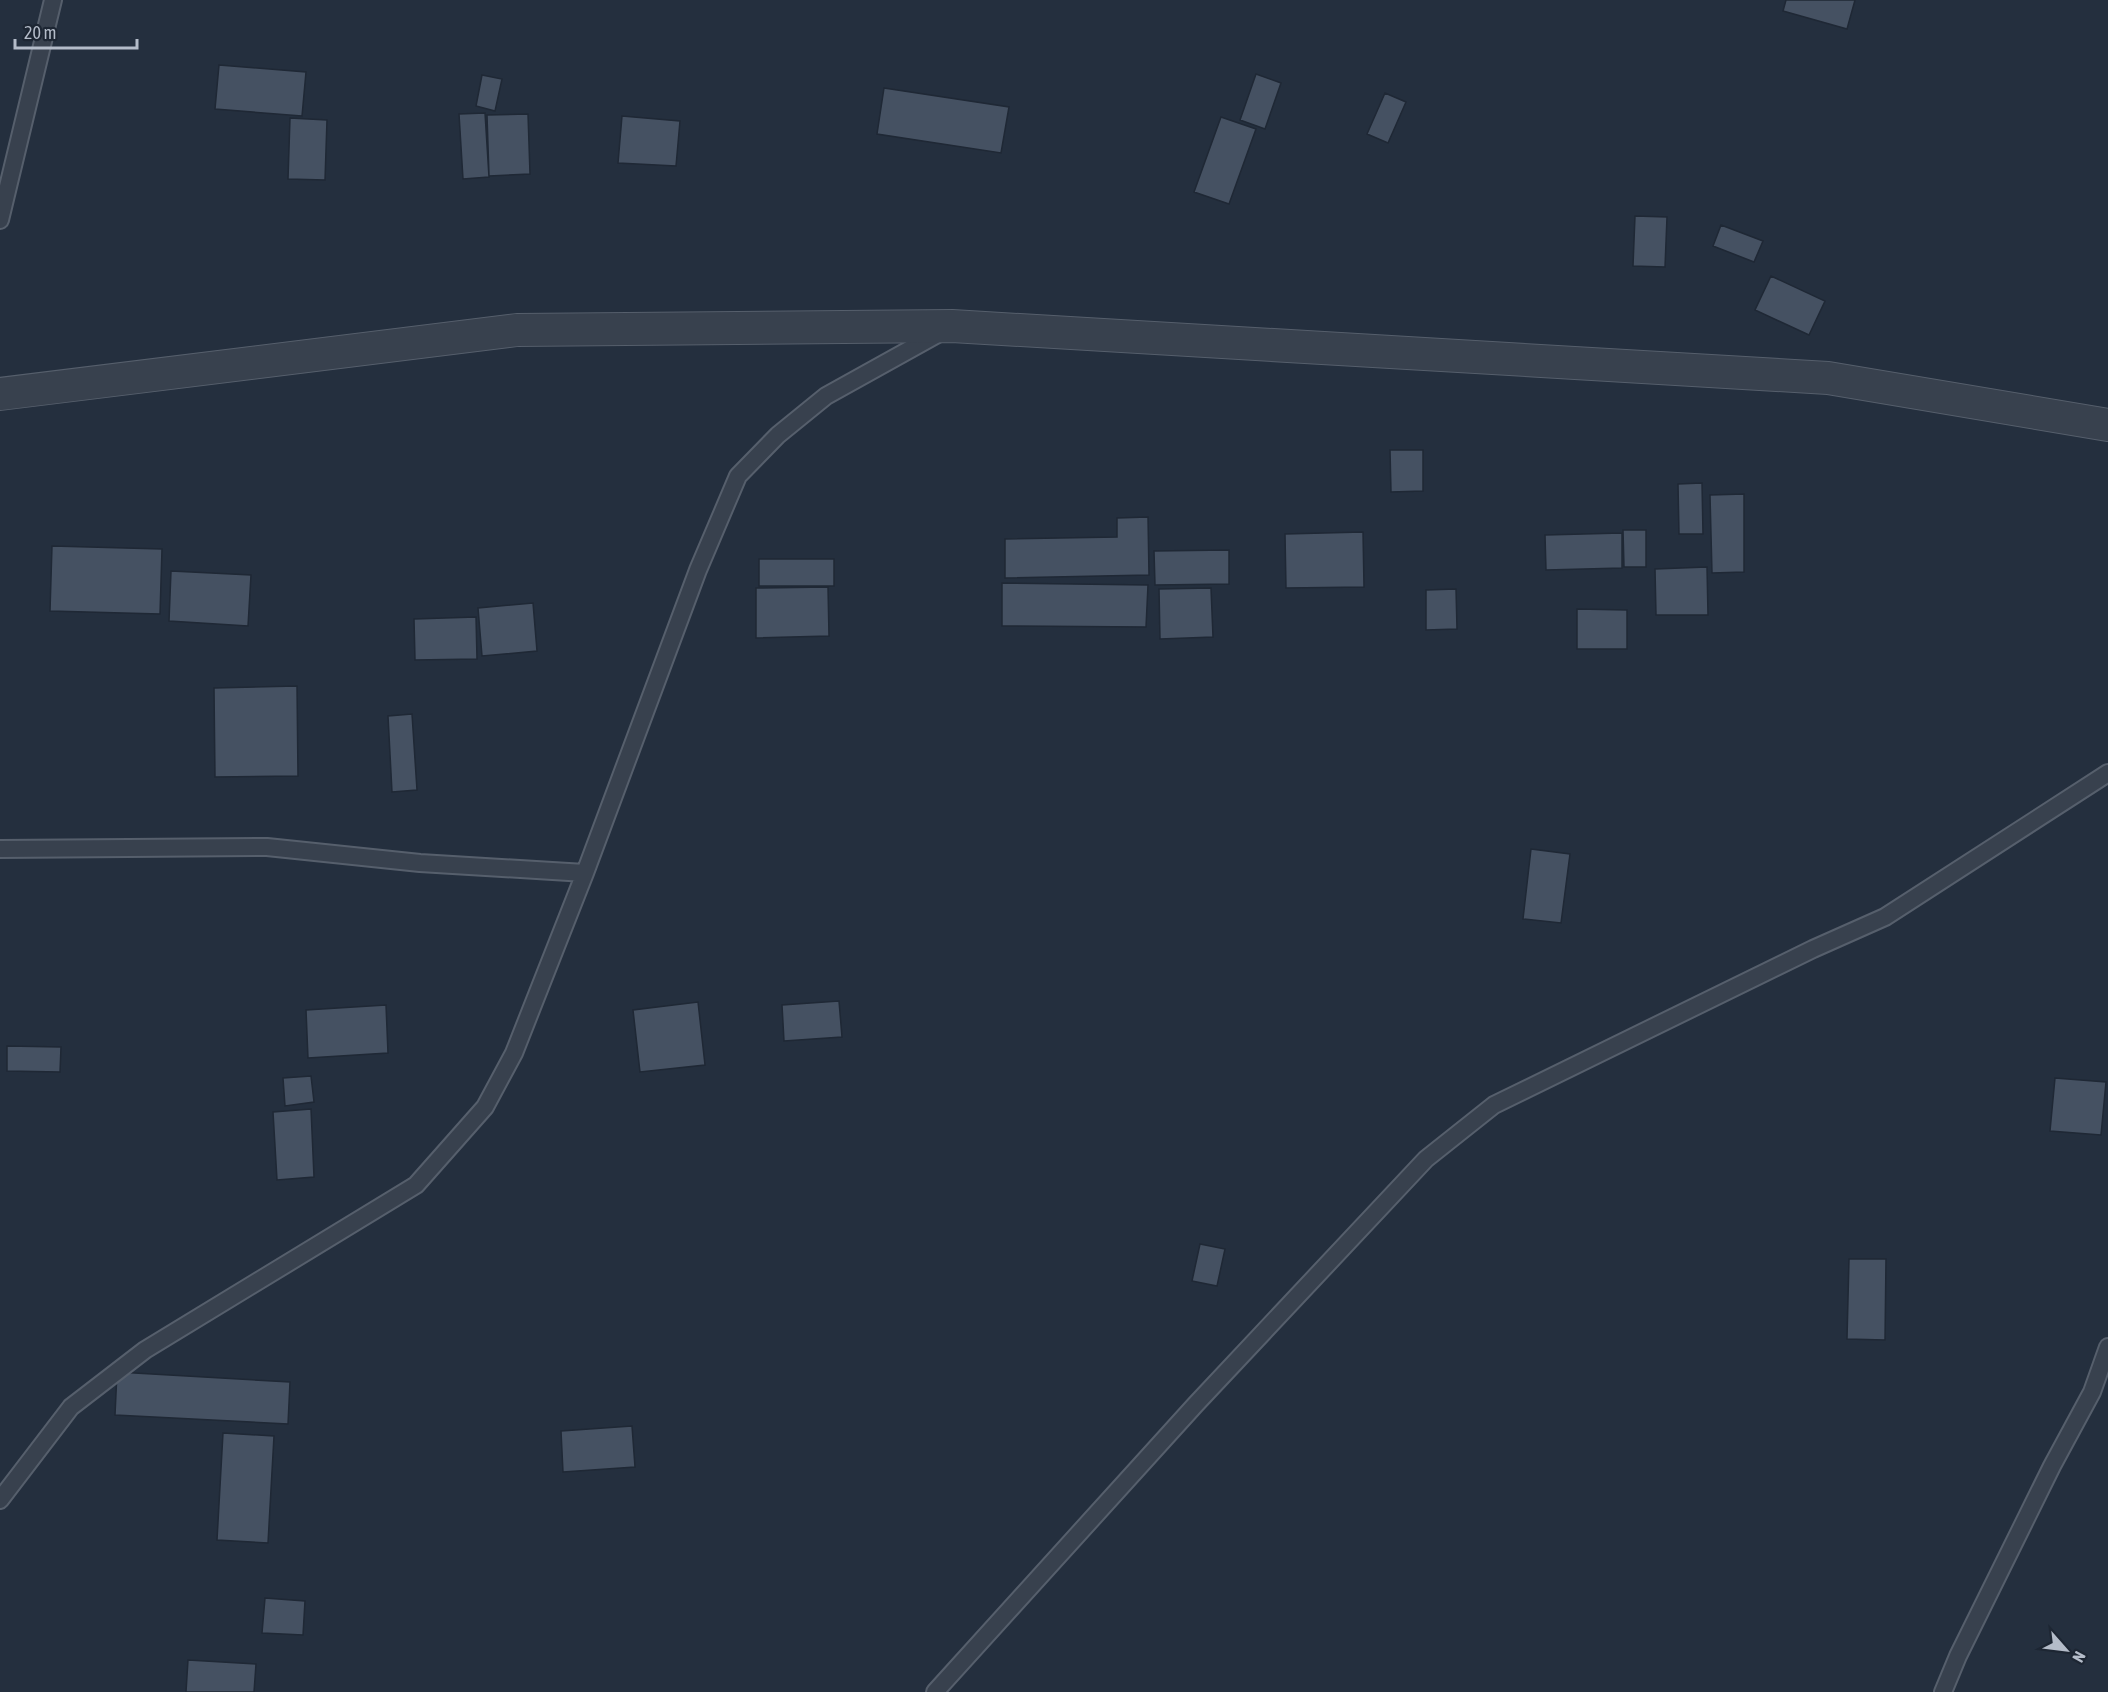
<svg xmlns="http://www.w3.org/2000/svg" width="2108" height="1692" font-family="'Asap Condensed',sans-serif">
	<style>
		.building { fill: #455162; stroke: #1f2835; stroke-width: 1.5 }
		.lines { fill: none; stroke-linecap: round; stroke-linejoin: round }
		.lane-casing { stroke: #565f6c; stroke-width: 20 }
		.street-casing { stroke: #565f6c; stroke-width: 34 }
		.lane { stroke: #38414e; stroke-width: 16 }
		.street { stroke: #38414e; stroke-width: 32 }
	</style>
	<rect width="100%" height="100%" fill="#242f3e"/>
	<path class="building" d="M 1786,0 L 1855,0 L 1847,29 L 1783,11 Z
		M 219,65 L 306,72 L 302,116 L 215,109 Z
		M 1256,74 L 1281,83 L 1265,129 L 1240,120 Z
		M 482,75 L 502,79 L 495,111 L 476,106 Z
		M 884,88 L 1009,107 L 1001,153 L 877,134 Z
		M 1385,93 L 1406,102 L 1388,143 L 1367,134 Z
		M 485,113 L 489,177 L 463,179 L 459,114 Z
		M 528,114 L 530,174 L 489,176 L 487,115 Z
		M 622,116 L 680,121 L 676,166 L 618,163 Z
		M 1221,117 L 1256,129 L 1229,204 L 1194,192 Z
		M 290,118 L 327,120 L 325,180 L 288,179 Z
		M 1635,216 L 1667,217 L 1665,267 L 1633,266 Z
		M 1721,225 L 1763,241 L 1754,262 L 1713,246 Z
		M 1771,276 L 1825,301 L 1809,335 L 1755,310 Z
		M 1390,450 L 1423,450 L 1423,491 L 1391,492 Z
		M 1702,483 L 1703,534 L 1679,534 L 1678,484 Z
		M 1744,494 L 1744,572 L 1712,573 L 1710,495 Z
		M 1148,517 L 1149,575 L 1005,578 L 1005,539 L 1117,537 L 1117,518 Z
		M 1623,530 L 1646,530 L 1646,567 L 1624,567 Z
		M 1363,532 L 1364,587 L 1286,588 L 1285,534 Z
		M 1622,533 L 1622,568 L 1546,570 L 1545,535 Z
		M 52,546 L 162,549 L 160,614 L 50,611 Z
		M 1229,550 L 1229,584 L 1155,585 L 1154,551 Z
		M 759,559 L 834,559 L 834,586 L 759,586 Z
		M 1707,567 L 1708,615 L 1656,615 L 1655,569 Z
		M 171,571 L 251,575 L 248,626 L 169,621 Z
		M 1002,583 L 1148,585 L 1146,627 L 1002,626 Z
		M 828,587 L 829,636 L 756,638 L 756,588 Z
		M 1211,588 L 1213,637 L 1160,639 L 1159,589 Z
		M 1456,589 L 1457,629 L 1426,630 L 1426,590 Z
		M 533,603 L 537,651 L 482,656 L 478,608 Z
		M 1577,609 L 1627,610 L 1627,649 L 1577,649 Z
		M 476,617 L 477,659 L 415,660 L 414,619 Z
		M 297,686 L 298,776 L 215,777 L 214,688 Z
		M 412,714 L 417,790 L 392,792 L 388,716 Z
		M 1531,849 L 1570,854 L 1561,923 L 1523,919 Z
		M 839,1001 L 842,1037 L 784,1041 L 782,1005 Z
		M 698,1002 L 705,1065 L 640,1072 L 633,1010 Z
		M 386,1005 L 388,1053 L 308,1058 L 306,1010 Z
		M 7,1046 L 61,1047 L 60,1072 L 7,1071 Z
		M 311,1076 L 314,1102 L 285,1106 L 283,1078 Z
		M 2055,1078 L 2106,1082 L 2101,1135 L 2050,1131 Z
		M 311,1109 L 314,1177 L 277,1180 L 273,1112 Z
		M 1200,1244 L 1225,1249 L 1217,1286 L 1192,1281 Z
		M 1849,1259 L 1886,1259 L 1885,1340 L 1847,1339 Z
		M 117,1372 L 290,1382 L 288,1424 L 115,1415 Z
		M 632,1426 L 635,1467 L 563,1472 L 561,1431 Z
		M 223,1433 L 274,1436 L 268,1543 L 217,1540 Z
		M 265,1598 L 305,1601 L 303,1635 L 262,1633 Z
		M 188,1660 L 256,1664 L 254,1692 L 186,1692 Z"/>
	<g class="lines">
		<g class="lane-casing">
			<path id="lane" d="M 0,220 L 53,0
				M 0,849 L 267,847 L 420,863 L 585,873
				M 0,1500 L 71,1407 L 145,1350 L 416,1185 L 485,1107 L 514,1053 L 585,873 L 698,570 L 738,476 L 778,435 L 826,396 L 943,331
				M 935,1692 L 1196,1404 L 1426,1159 L 1494,1105 L 1813,949 L 1885,917 L 2108,773
				M 1943,1692 L 1958,1656 L 2052,1466 L 2092,1392 L 2108,1347"/>
		</g>
		<g class="street-casing">
			<path id="street" d="M 0,394 L 517,330 L 952,326 L 1828,378 L 2108,425"/>
		</g>
		<use href="#lane" class="lane"/>
		<use href="#street" class="street"/>
	</g>
	<g transform="translate(2066 1650) rotate(118)" stroke="#1d2633" stroke-width="4.5" paint-order="stroke">
	<path d="M0-4.5L10 22L0 15L-10 22Z" fill="#b4bcc9"/>
	<text y="-9" font-size="16" font-weight="bold" text-anchor="middle" fill="#b4bcc9">N</text>
	</g>
	<path d="M15 39v9h122v-9" fill="none" stroke="#b4bcc9" stroke-width="3"/>
	<text x="24" y="39" font-size="18" fill="#b4bcc9" stroke="#1d2633" stroke-width="4.5" paint-order="stroke">20 m</text>
</svg>
